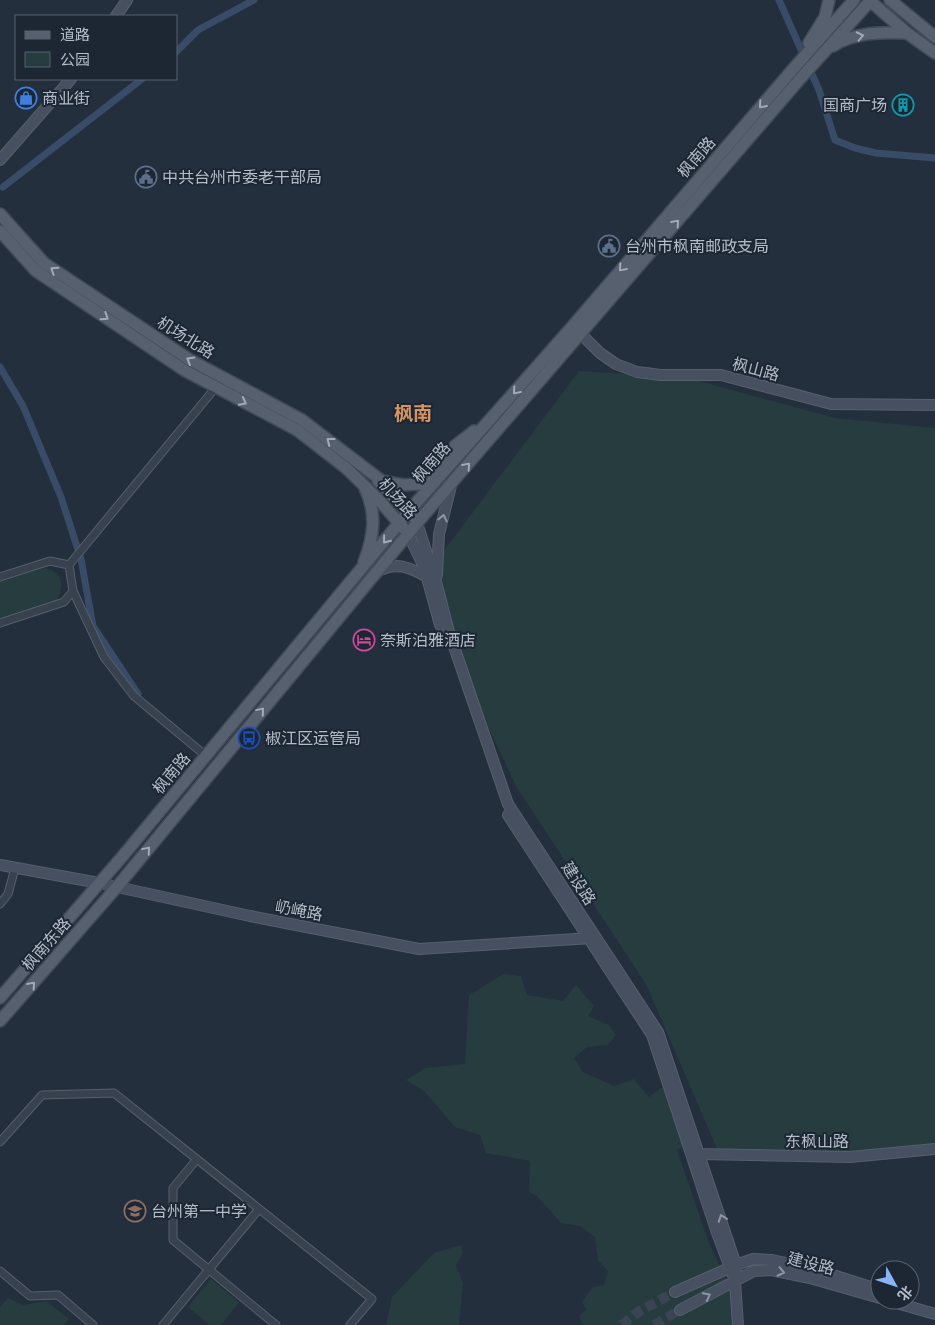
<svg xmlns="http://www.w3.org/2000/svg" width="935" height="1325" font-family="Lato,'Noto Sans SC',sans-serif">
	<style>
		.green { fill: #263c3f }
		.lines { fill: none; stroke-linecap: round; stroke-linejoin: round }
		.canal { stroke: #394c67; stroke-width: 7 }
		.secondary-tunnel { stroke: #3a4453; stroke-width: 10; stroke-dasharray: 10 5; stroke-linecap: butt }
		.street-casing { stroke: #565f6c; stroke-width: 9 }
		.secondary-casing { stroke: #565f6c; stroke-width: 12 }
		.primary-casing { stroke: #414a57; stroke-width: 14 }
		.street { stroke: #38414e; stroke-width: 7 }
		.secondary { stroke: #465061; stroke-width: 10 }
		.primary { stroke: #56606e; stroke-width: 11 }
		.oneway { stroke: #a1aab7 }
		.oneway2 { stroke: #8e96a5 }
		.labels { text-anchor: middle; stroke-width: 4; stroke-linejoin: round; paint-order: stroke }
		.poi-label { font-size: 16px; fill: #b4bcc9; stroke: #1d2633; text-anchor: start }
		.street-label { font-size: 16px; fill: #b4bcc9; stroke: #1d2633 }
		.quarter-label { font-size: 19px; font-weight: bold; fill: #d59563; stroke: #1d2633 }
	</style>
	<rect width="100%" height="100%" fill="#242f3e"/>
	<path class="green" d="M 579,371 L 688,378 L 835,418 L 935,428 L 935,1151 L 718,1151 L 646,984 L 517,788 L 456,658 L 437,560 Z
		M 43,568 C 64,571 66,588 55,602 L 0,620 L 0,582 Z
		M 504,974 L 521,976 L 527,995 L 563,1001 L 576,985 L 594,1006 L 588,1016 L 609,1025 L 616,1035 L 608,1045 L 587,1047 L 574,1058 L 583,1072 L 614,1086 L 634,1079 L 649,1097 L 664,1086 L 684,1145 L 677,1150 L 709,1243 L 729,1285 L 735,1325 L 583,1325 L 579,1316 L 586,1310 L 582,1302 L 593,1287 L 604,1285 L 608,1271 L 598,1260 L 595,1237 L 580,1226 L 561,1223 L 537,1196 L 529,1192 L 530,1161 L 486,1153 L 480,1135 L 455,1127 L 425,1092 L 406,1080 L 425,1068 L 465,1064 L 469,995 Z
		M 461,1245 L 463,1253 L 456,1265 L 463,1283 L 459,1325 L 386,1325 L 392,1297 L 434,1253 Z
		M 211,1279 L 239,1302 L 221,1325 L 210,1325 L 188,1307 Z
		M 8,1298 L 23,1305 L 46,1301 L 69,1319 L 64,1325 L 0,1325 L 0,1307 Z"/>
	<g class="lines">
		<path class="canal" d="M 779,0 L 819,90 L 835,140 L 855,148 L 876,153 L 935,158
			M 176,52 L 198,30 L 254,0
			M 3,187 L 142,79
			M 0,367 L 23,406 L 61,497 L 81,559 L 93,626 L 138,694"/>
		<path class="secondary-tunnel" d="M 622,1325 L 638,1312 L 675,1292
			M 654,1325 L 680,1310"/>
		<g class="street-casing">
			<path id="street" d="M 0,577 L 50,561 L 69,565 L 216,387
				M 73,591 L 104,657 L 134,696 L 206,756
				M 0,623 L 64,602 L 73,591 L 69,565
				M 0,904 L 8,894 L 15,868
				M 0,1142 L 42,1095 L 114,1093 L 372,1299 L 350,1325
				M 197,1159 L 173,1188 L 173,1240 L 276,1325
				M 0,1271 L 30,1296 L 58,1295 L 93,1325
				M 163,1325 L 259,1209"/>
		</g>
		<g class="secondary-casing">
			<path id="secondary" d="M 116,16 L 127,0
				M 0,160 L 71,79
				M 581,334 L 600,353 L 616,364 L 637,372 L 661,375 L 721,375 L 831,404 L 935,405
				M 417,523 L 435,578 L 449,632 L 508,804 L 658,1032 L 736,1265 L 735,1282 L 738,1325
				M 408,534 L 424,567 L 440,625
				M 377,572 C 395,561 410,567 427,577
				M 437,575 L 439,534 L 452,482
				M 508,815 L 652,1035 L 716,1230 L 735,1281
				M 0,865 L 99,883 L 250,916 L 419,949 L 592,938
				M 699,1154 L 850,1157 L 935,1149
				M 675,1292 L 736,1265 L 753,1259 L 772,1260 L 814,1269 L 880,1290
				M 886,1300 L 935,1314
				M 680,1310 L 754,1271 L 771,1270 L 810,1278 L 880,1298"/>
		</g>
		<g class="primary-casing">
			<path id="primary" d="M 869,0 L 907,33 L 935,53
				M 890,0 L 935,37
				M 809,43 L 825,17 L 829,0
				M 833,46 C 854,32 882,32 907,33
				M 0,214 L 44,263 L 190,360 L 302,420 L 382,481 L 403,485 L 420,484 L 456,445 L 474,431
				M 0,231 L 36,271 L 184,370 L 297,430 L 346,468 L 379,500 L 404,529
				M 378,481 L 412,516
				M 364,562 C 374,536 377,514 365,488
				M 0,998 L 122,857 L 409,511 L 572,327 L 794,68 L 854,0
				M 0,1021 L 116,888 L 417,523 L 799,80 L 871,0"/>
		</g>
		<use href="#street" class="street"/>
		<use href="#secondary" class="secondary"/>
		<use href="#primary" class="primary"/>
	</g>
	<defs><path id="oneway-chevron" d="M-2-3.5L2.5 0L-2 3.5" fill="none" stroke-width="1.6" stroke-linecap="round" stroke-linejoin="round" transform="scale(1.25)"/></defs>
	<g class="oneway">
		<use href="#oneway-chevron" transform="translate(860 36) rotate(-12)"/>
		<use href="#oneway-chevron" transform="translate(762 105) rotate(131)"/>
		<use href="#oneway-chevron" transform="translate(676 223) rotate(-49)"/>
		<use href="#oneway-chevron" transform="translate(622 268) rotate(131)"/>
		<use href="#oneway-chevron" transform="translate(54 270) rotate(-146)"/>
		<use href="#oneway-chevron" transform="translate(105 317) rotate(34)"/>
		<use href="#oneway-chevron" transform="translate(190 360) rotate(-149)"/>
		<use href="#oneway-chevron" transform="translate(516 391) rotate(131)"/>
		<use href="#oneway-chevron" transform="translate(243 402) rotate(28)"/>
		<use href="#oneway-chevron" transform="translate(330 441) rotate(-142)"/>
		<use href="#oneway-chevron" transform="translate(467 466) rotate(-49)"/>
		<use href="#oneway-chevron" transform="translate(386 540) rotate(129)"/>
		<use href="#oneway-chevron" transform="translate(261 711) rotate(-50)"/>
		<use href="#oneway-chevron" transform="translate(147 850) rotate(-50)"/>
		<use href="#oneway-chevron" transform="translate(32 985) rotate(-49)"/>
	</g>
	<g class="oneway2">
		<use href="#oneway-chevron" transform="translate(443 518) rotate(-77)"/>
		<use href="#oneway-chevron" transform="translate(722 1218) rotate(-110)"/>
		<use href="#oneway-chevron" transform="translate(781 1272) rotate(12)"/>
		<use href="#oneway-chevron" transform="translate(707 1296) rotate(-27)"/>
	</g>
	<defs>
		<g id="shop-ring" transform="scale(1.125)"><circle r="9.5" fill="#1d2633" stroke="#3f7fe0" stroke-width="1.5"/><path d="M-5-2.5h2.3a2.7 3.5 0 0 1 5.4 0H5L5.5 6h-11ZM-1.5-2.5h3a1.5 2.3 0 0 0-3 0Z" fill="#3f7fe0"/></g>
		<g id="building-ring" transform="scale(1.125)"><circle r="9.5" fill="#1d2633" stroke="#0f9aa8" stroke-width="1.5"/><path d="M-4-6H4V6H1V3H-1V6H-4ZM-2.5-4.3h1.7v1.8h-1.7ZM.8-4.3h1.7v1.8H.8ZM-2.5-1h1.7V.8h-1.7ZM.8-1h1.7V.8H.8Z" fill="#0f9aa8"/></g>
		<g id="civic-ring" transform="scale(1.125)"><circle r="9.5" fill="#1d2633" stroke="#5c6f8a" stroke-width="1.5"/><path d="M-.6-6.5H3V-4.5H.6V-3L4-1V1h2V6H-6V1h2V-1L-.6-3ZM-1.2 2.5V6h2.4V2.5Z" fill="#5c6f8a"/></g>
		<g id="hotel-ring" transform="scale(1.125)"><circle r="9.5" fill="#1d2633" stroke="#d1479c" stroke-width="1.5"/><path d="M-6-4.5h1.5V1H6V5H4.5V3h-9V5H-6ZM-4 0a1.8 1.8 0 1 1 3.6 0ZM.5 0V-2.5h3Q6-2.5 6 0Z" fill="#d1479c"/></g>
		<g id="bus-ring" transform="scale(1.125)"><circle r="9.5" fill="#1d2633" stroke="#1a4fb4" stroke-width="1.5"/><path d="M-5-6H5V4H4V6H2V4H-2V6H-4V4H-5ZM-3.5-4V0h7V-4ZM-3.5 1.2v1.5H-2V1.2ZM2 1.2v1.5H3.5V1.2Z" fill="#1a4fb4"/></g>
		<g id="school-ring" transform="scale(1.125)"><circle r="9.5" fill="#1d2633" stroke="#8d6e63" stroke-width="1.5"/><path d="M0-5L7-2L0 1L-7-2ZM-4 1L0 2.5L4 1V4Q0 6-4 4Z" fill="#8d6e63"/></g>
	</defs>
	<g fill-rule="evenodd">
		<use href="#shop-ring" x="26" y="98"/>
		<use href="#building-ring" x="903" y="105"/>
		<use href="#civic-ring" x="146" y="177"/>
		<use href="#civic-ring" x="609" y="246"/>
		<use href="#hotel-ring" x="364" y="640"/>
		<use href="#bus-ring" x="249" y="738"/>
		<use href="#school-ring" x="135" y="1211"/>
	</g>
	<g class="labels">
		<g class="poi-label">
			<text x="42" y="104">商业街</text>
			<text x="887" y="111" text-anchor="end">国商广场</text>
			<text x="162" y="183">中共台州市委老干部局</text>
			<text x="625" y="252">台州市枫南邮政支局</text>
			<text x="380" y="646">奈斯泊雅酒店</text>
			<text x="265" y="744">椒江区运管局</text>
			<text x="151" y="1217">台州第一中学</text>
		</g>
		<g class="street-label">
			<text transform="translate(696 157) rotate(-49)" y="6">枫南路</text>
			<text transform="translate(186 337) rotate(32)" y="6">机场北路</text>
			<text transform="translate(756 369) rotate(15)" y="6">枫山路</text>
			<text transform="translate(431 462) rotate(-49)" y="6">枫南路</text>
			<text transform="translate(398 498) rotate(48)" y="6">机场路</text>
			<text transform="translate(171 773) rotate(-50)" y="6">枫南路</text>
			<text transform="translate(579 883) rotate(57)" y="6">建设路</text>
			<text transform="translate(299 910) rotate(11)" y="6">屷崦路</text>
			<text transform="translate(46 944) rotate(-49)" y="6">枫南东路</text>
			<text x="817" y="1147">东枫山路</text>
			<text transform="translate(811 1263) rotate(14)" y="6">建设路</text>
		</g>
		<g class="quarter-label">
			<text x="413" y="420">枫南</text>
		</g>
	</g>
	<rect x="15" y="15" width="162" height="65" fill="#1d2633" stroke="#59626f"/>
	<rect x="25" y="31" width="25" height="8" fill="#56606e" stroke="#59626f"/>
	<text x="60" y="40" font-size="15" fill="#b4bcc9">道路</text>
	<rect x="25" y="52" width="25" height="15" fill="#263c3f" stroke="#59626f"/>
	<text x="60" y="65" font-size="15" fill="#b4bcc9">公园</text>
	<g transform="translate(895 1285) rotate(130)"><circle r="24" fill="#1d2633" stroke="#59626f"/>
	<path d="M0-4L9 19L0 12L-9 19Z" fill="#8ab4f8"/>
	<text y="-8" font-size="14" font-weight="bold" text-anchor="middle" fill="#b4bcc9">北</text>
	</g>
</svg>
